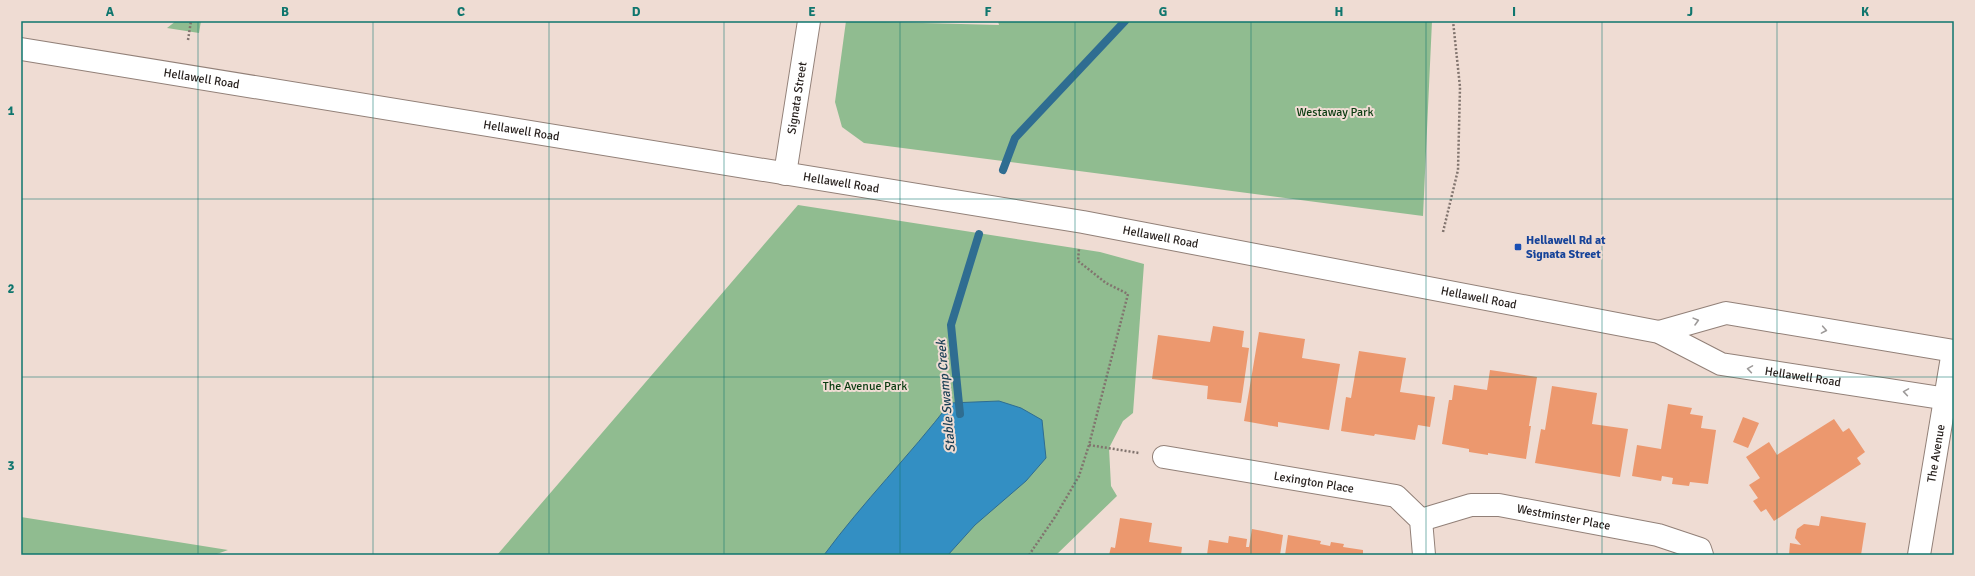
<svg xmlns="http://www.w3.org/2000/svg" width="1975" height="576" font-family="Signika,sans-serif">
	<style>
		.green { fill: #90bc90 }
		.water { fill: #338fc3; stroke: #2f6d91 }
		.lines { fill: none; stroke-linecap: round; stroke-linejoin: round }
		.stream { stroke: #2f6d91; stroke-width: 8 }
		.building { fill: #ec986e }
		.minor-casing { stroke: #928078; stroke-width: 24 }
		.tertiary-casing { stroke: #928078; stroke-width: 24 }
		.path { stroke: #81746e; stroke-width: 2.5; stroke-dasharray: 2 2; stroke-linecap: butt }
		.minor { stroke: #fff; stroke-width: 22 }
		.tertiary { stroke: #fff; stroke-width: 22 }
		.oneway { stroke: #9d9a99 }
		.grid { fill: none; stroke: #0f766e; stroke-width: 1; stroke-opacity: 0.55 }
		.transit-dot { fill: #1a4fb4; stroke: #efdcd3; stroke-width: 1.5 }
		.labels { text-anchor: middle; stroke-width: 4; stroke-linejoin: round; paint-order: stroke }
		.street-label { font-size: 12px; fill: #261f1c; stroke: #efdcd3 }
		.park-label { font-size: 12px; fill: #0b3c11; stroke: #efdcd3 }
		.transit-label { font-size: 12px; font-weight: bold; fill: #164399; stroke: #efdcd3; text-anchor: start }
		.water-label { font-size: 13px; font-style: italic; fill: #183e54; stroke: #efdcd3 }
		.neatline { fill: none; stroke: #0f766e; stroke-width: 1.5 }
		.grid-label { font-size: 13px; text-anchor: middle; font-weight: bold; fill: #0f766e }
	</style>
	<rect width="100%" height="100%" fill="#efdcd3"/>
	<path class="green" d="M 176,21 L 201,21 L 199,33 L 167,28 Z
		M 846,21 L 999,25 L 998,21 L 1432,21 L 1423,216 L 864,143 L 842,127 L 835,102 Z
		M 798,205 L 1100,252 L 1144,264 L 1133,413 L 1123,421 L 1109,448 L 1111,486 L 1117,496 L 1056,555 L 497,555 Z
		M 21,517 L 228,550 L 214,555 L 21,555 Z"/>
	<path class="water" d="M 999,401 L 1021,408 L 1042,420 L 1046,458 L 1026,481 L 975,525 L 948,555 L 824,555 C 863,502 910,455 950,403 Z"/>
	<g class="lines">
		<path class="stream" d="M 1003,170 L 1015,138 L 1125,21
			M 960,414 L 951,325 L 979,234"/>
	</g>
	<path class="building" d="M 1213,326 L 1244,331 L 1242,347 L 1249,348 L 1241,403 L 1207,399 L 1208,386 L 1152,379 L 1158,335 L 1210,342 Z
		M 1259,332 L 1305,339 L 1302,358 L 1340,364 L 1329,430 L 1278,422 L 1278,427 L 1244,421 Z
		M 1359,351 L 1406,358 L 1400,392 L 1435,397 L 1430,427 L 1418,425 L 1415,440 L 1375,434 L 1374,436 L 1341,431 L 1346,397 L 1351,398 Z
		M 1490,370 L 1537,377 L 1529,426 L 1531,426 L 1526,459 L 1488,453 L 1488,455 L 1469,452 L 1469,449 L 1442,444 L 1449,400 L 1452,400 L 1454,385 L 1487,390 Z
		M 1552,386 L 1597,393 L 1592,424 L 1628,429 L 1620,477 L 1535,463 L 1541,429 L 1545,430 Z
		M 1668,404 L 1692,408 L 1690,414 L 1703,416 L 1701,428 L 1716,430 L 1708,484 L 1690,482 L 1689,486 L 1672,484 L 1673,478 L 1662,476 L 1661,481 L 1632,476 L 1637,445 L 1661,449 Z
		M 1743,417 L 1759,423 L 1748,448 L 1733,442 Z
		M 1834,419 L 1843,432 L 1849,428 L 1865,452 L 1857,458 L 1861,464 L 1774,521 L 1766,509 L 1761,512 L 1753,501 L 1758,498 L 1749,485 L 1760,478 L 1746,457 L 1769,442 L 1777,455 Z
		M 1821,516 L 1866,523 L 1861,555 L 1789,555 L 1790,543 L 1801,545 L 1795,538 L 1797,529 L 1804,524 L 1819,526 Z
		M 1120,518 L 1152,523 L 1149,542 L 1182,547 L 1181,555 L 1109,555 L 1111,547 L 1115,548 Z
		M 1252,529 L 1283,535 L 1280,555 L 1207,555 L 1209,540 L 1228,543 L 1229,536 L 1247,539 L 1246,547 L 1249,547 Z
		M 1288,535 L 1321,541 L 1320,544 L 1330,546 L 1331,542 L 1344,544 L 1343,547 L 1363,550 L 1363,555 L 1285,555 Z"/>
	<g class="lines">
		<g class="minor-casing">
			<g id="minor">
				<path id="s1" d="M 1164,457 L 1396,496 L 1421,520 L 1424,555"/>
				<path id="s2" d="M 1421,520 L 1471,505 L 1499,505 L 1658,535 L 1700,549 L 1702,555"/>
				<path id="s3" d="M 1919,555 L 1953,351"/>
			</g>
		</g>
		<g class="tertiary-casing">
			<g id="tertiary">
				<path id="s4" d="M 21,49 L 1083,222 L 1659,332 L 1721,364 L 1954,400"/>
				<path id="s5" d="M 785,174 L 809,21"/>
				<path d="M 1659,332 L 1726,313 L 1954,351"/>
			</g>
		</g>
		<path class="path" d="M 188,40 L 191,21
			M 1443,232 L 1458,170 L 1460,87 L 1453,21
			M 1089,445 L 1139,453
			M 1029,555 L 1055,517 L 1079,476 L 1089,445 L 1128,294 L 1106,283 L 1078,261 L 1079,248"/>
		<use href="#minor" class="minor"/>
		<use href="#tertiary" class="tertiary"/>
	</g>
	<defs><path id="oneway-chevron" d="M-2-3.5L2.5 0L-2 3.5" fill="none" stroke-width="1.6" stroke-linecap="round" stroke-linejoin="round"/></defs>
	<g class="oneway">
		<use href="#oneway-chevron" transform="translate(1696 321) rotate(-15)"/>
		<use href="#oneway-chevron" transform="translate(1824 330) rotate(10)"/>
		<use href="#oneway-chevron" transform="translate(1750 369) rotate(-171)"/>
		<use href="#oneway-chevron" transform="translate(1906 392) rotate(-171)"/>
	</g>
	<path class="grid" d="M 198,21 L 198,555M 373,21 L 373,555M 549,21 L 549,555M 724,21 L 724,555M 900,21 L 900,555M 1075,21 L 1075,555M 1251,21 L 1251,555M 1426,21 L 1426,555M 1602,21 L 1602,555M 1777,21 L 1777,555M 21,199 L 1954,199M 21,377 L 1954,377"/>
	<rect class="transit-dot" x="1514" y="243" width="8" height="8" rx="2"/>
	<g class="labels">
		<g class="street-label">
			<text dy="4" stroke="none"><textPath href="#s4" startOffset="183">Hellawell Road</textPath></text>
			<text dy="4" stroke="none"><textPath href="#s5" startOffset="77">Signata Street</textPath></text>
			<text dy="4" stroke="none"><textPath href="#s4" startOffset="507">Hellawell Road</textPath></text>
			<text dy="4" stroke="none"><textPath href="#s4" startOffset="831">Hellawell Road</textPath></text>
			<text dy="4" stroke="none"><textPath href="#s4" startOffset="1155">Hellawell Road</textPath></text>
			<text dy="4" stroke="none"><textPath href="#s4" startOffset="1479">Hellawell Road</textPath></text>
			<text dy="4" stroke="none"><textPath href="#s4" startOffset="1815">Hellawell Road</textPath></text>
			<text dy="4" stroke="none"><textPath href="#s3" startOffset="103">The Avenue</textPath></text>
			<text dy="4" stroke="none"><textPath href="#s1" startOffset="152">Lexington Place</textPath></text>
			<text dy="4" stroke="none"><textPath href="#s2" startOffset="146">Westminster Place</textPath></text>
		</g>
		<g class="park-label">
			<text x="1335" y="116">Westaway Park</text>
			<text x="865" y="390">The Avenue Park</text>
		</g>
		<g class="transit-label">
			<text x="1526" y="244">Hellawell Rd at<tspan x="1526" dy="14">Signata Street</tspan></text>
		</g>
		<g class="water-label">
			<text transform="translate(945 396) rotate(-95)" y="5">Stable Swamp Creek</text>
		</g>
	</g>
	<rect width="1975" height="576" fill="none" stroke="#efdcd3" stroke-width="44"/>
	<rect x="22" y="22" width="1931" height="532" class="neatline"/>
	<g class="grid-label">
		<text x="110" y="16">A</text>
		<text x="285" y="16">B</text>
		<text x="461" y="16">C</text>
		<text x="636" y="16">D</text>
		<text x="812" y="16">E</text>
		<text x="988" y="16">F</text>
		<text x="1163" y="16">G</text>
		<text x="1339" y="16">H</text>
		<text x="1514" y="16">I</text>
		<text x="1690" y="16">J</text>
		<text x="1865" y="16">K</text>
		<text x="11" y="115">1</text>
		<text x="11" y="293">2</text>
		<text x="11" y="470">3</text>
	</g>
</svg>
